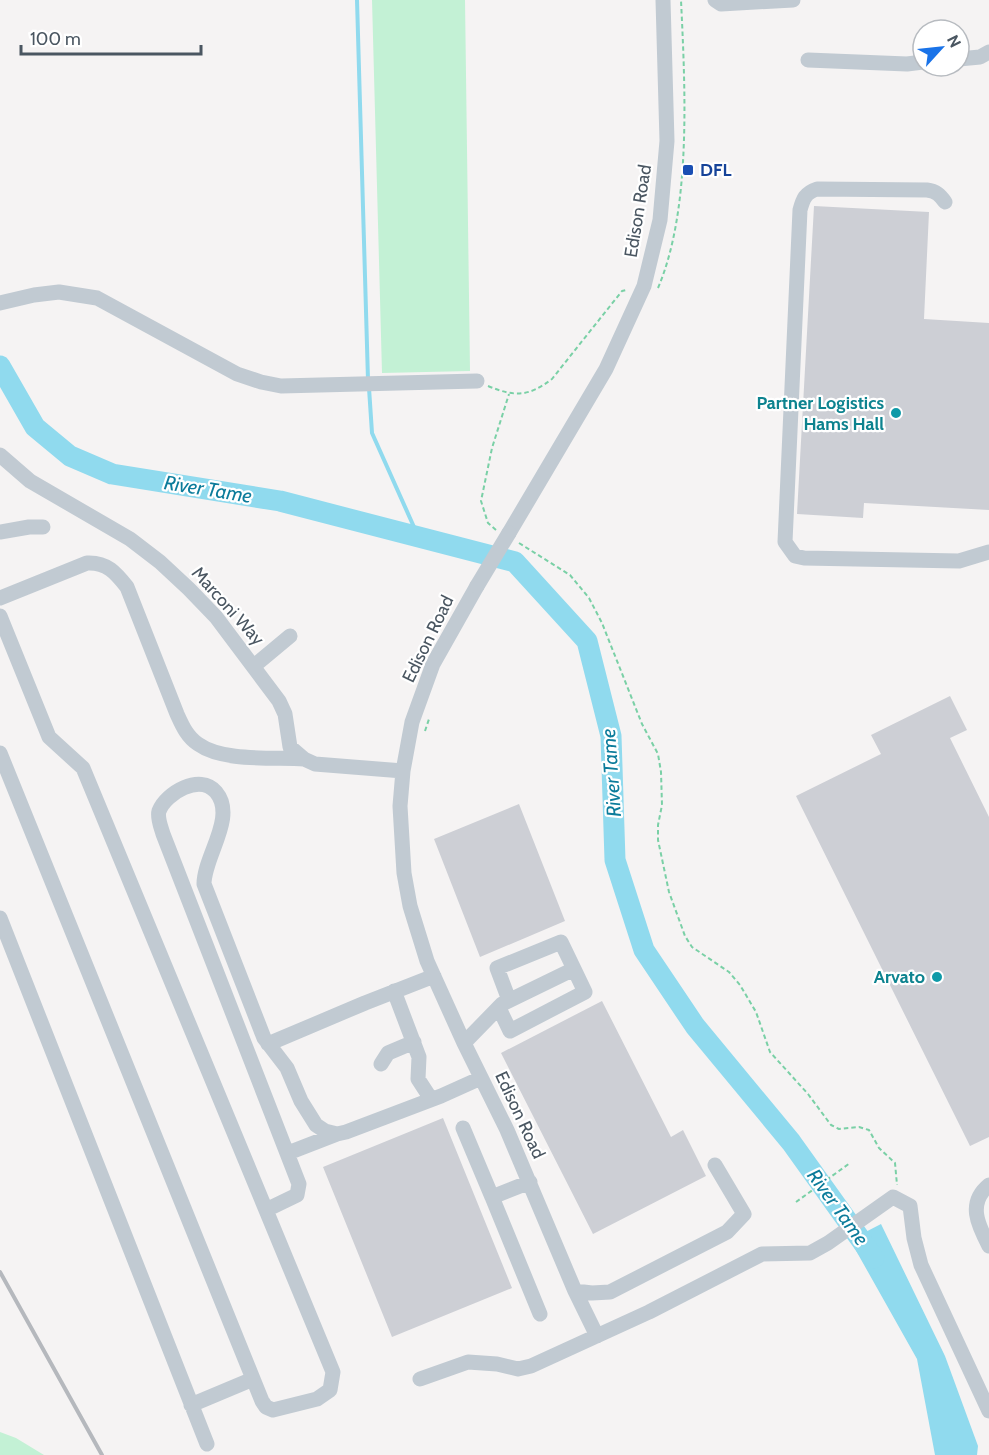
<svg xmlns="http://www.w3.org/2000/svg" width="989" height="1455" font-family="Cabin,sans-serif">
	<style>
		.green { fill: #c3f1d5 }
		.water { fill: #90daee }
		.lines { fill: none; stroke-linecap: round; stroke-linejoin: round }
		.stream { stroke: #90daee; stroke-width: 4 }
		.river { stroke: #90daee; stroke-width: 21 }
		.building { fill: #cdcfd5 }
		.path { stroke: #7ad0a6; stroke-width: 2; stroke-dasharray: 4.5 3; stroke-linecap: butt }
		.minor { stroke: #c1cad2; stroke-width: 15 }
		.rail { stroke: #b5b8bd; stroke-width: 4 }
		.minor-bridge { stroke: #c1cad2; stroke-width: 15 }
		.transit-dot { fill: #1a4fb4; stroke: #fff; stroke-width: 2 }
		.culture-dot { fill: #0f9aa8; stroke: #fff; stroke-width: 2 }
		.labels { text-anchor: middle; stroke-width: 4.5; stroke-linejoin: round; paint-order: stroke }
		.transit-label { font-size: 18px; font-weight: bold; fill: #164399; stroke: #fff; text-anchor: start }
		.street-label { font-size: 18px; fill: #4a5661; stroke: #fff }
		.culture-label { font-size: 18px; font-weight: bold; fill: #0d838f; stroke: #fff; text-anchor: end }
		.water-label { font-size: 20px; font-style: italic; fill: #0c7c9b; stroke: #fff }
	</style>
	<rect width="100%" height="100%" fill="#f5f3f3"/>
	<path class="green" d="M 372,0 L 465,0 L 470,371 L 382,373 Z
		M 0,1432 L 16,1438 L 44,1455 L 0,1455 Z"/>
	<path class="water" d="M 881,1224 L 945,1356 L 978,1446 L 977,1455 L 935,1455 L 917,1359 L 850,1240 Z"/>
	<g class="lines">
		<path class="stream" d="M 357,0 L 368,380
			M 369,388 L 372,433 L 418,536"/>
		<path class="river" d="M 0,366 L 35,427 L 70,456 L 112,474 L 280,501 L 515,562 L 587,641 L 611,736 L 615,860 L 644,950 L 695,1026 L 791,1142 L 874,1258"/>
	</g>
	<path class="building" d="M 814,206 L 929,212 L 924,319 L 989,323 L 989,510 L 864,503 L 863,518 L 797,514 Z
		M 950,696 L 967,730 L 950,738 L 989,817 L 989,1137 L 970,1146 L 796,796 L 881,754 L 871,735 Z
		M 519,804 L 565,921 L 480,957 L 434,839 Z
		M 602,1001 L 671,1137 L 683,1130 L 706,1176 L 593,1234 L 501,1053 Z
		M 443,1118 L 512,1288 L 392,1337 L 323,1167 Z"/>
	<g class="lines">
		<path class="path" d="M 658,288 C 692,208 685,86 681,0
			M 488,386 C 515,397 528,397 552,379 L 622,291 L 626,290
			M 496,530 L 488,523 L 481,501 L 492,448 L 509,394
			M 519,543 L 570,575 L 589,598 L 602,623 L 642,724 L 658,754 L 661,772 L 662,805 L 658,825 L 658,840 L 669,892 L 685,936 L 692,947 L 729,972 L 740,985 L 756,1012 L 770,1052 L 808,1094 L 831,1125 L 839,1129 L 859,1127 L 869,1130 L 879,1148 L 895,1163 L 897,1185
			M 425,731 L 429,719
			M 796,1202 L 850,1163"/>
		<path class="minor" d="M 715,0 L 721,4 L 793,0
			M 959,59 L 980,57 L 989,52
			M 808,60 L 907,64 L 923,62
			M 945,202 C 940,195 936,191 927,190 L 817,189 C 805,193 803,199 800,210 L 785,542 L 795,556 L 804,558 L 959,561 L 989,552
			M 0,303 L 34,295 L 59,292 L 97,298 L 237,374 L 261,382 L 281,386 L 477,381
			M 0,455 L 30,481 L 130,539 L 160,562 L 189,589 L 216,617 L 279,701 L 285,714 L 290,747 L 304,759 L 315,764 L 403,771
			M 0,532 L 29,527 L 43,527
			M 509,533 L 606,369 L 644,286 L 660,220 L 667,141 L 663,0
			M 477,586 L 433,664 L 412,722 L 403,771 L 400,806 L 404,873 L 410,906 L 427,961 L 464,1043 L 507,1130 L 575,1291 L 597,1336
			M 0,598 L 87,563 C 107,562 116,573 127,587 L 177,714 C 182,725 187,737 198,744 C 223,762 273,757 304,759
			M 0,616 L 49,737 L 83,768 L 333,1372 L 330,1390 L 317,1399 L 273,1410 L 266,1407 L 262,1401 L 0,753
			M 254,666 L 290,636
			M 0,918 L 207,1444
			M 394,991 L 419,1057 L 418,1079 L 431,1099
			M 509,1000 L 497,968 L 561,942 L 574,969
			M 464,1043 L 502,1004 L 574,969 L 585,992 L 510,1031 L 499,1008
			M 268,1044 L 365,1003 L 434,976
			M 381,1064 L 388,1053 L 414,1042
			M 463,1128 L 492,1197 L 530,1182
			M 288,1153 L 337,1134
			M 989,1185 C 967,1203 978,1225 989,1246
			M 492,1197 L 540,1314
			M 266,1210 L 297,1195 L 299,1184 L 163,834 C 161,827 157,818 159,811 C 166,793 200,773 216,792 C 237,817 204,856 204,884 L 264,1038 L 287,1068 L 301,1101 L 316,1125 L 325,1131 L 337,1134 L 346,1132 L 441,1096 L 481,1078
			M 575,1291 L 592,1293 L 610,1292 L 727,1232 L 744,1214 L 715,1165
			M 420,1379 L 468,1362 L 497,1364 L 518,1369 L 531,1366 L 649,1312 L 762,1254 L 810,1253 L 828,1243 L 893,1197 L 910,1206 L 914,1238 L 921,1265 L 989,1411
			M 191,1405 L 253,1379"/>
		<path class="rail" d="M 0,1272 L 102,1455"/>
		<path class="minor-bridge" d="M 477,586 L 509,533"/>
	</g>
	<rect class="transit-dot" x="682" y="164" width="12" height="12" rx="3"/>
	<g class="culture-dot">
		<circle cx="896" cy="413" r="6"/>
		<circle cx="937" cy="977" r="6"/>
	</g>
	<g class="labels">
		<g class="transit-label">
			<text x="700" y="176">DFL</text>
		</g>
		<g class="street-label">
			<text transform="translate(638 211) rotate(-81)" y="6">Edison Road</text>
			<text transform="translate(228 606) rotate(48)" y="6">Marconi Way</text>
			<text transform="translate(428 639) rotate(-64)" y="6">Edison Road</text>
			<text transform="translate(520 1115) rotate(65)" y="6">Edison Road</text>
		</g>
		<g class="culture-label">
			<text x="884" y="409">Partner Logistics<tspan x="884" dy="21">Hams Hall</tspan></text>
			<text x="925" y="983">Arvato</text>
		</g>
		<g class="water-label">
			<text transform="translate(208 489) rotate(9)" y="7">River Tame</text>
			<text transform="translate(611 773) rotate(-94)" y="7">River Tame</text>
			<text transform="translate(838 1207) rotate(54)" y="7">River Tame</text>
		</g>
	</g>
	<g transform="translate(941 48) rotate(63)"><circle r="28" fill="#ffffff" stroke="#b7bbc0" stroke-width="1.5"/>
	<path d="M0-4.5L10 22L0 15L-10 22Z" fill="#1a73e8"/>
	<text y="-9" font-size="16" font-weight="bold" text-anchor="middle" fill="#4a5661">N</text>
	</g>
	<path d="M21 45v9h180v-9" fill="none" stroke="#4a5661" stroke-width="3"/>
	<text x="30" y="45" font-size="18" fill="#4a5661" stroke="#ffffff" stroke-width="4.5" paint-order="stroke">100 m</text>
</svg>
